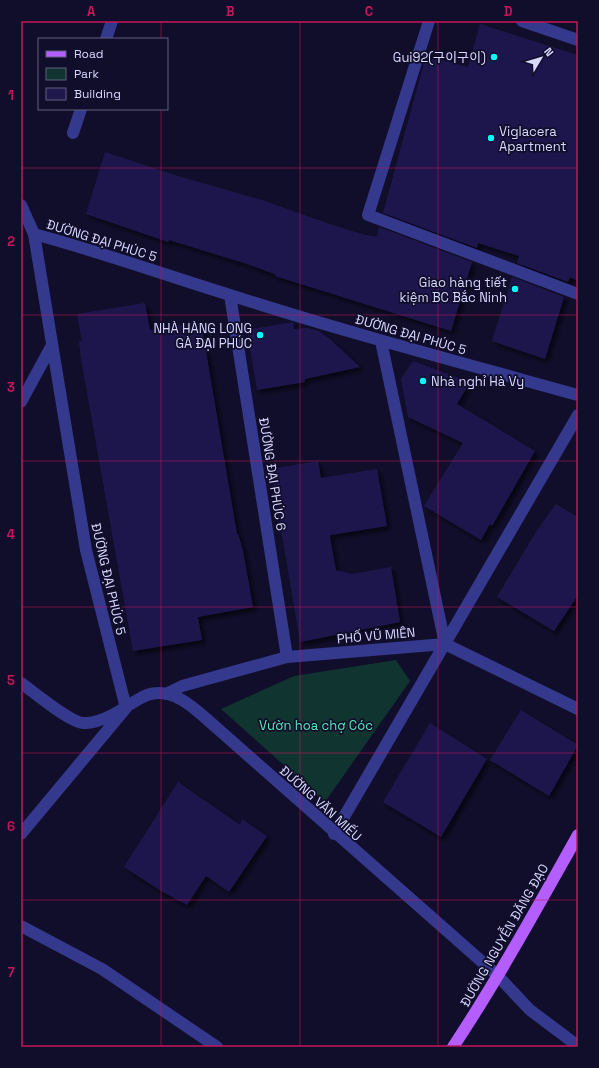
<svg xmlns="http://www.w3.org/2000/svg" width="599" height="1068" font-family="'Space Grotesk','Noto Sans KR',sans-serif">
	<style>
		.green { fill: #103530 }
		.building { fill: #1e184d; filter: url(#shadow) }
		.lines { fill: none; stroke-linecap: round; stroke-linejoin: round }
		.minor { stroke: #35398d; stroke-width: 12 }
		.major { stroke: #b55eff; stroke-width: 12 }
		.grid { fill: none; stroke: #c2185b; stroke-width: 1; stroke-opacity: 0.55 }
		.poi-dot { fill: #03fcff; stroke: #100e2a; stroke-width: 1.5 }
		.labels { text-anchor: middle; stroke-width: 3.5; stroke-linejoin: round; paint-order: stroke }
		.poi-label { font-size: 13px; fill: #d8d7ff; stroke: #100e2a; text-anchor: end }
		.street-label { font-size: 13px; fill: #d8d7ff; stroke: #100e2a }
		.park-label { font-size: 13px; fill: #57ebb9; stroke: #100e2a }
		.neatline { fill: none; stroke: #c2185b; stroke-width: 1.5 }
		.grid-label { font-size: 13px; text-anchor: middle; font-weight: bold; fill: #c2185b }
	</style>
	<defs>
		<filter id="shadow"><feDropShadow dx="3.5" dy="3.5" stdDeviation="2" flood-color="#0009"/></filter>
	</defs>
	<rect width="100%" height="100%" fill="#100e2a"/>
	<path class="green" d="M 396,660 L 410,681 L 325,802 L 221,709 L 294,676 Z"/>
	<path class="building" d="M 480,24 L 578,55 L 578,281 L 570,277 L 568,282 L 517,263 L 519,256 L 478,243 L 477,248 L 383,213 L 426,56 L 468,67 Z
		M 105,152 L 178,176 L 262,200 L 330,224 L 365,235 L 377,237 L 379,227 L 472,262 L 451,331 L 275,276 L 275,274 L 244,263 L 169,240 L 168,242 L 86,214 Z
		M 512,277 L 564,297 L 545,359 L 492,341 Z
		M 145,303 L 150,330 L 201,322 L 237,534 L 238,534 L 243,551 L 253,607 L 198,617 L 202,640 L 133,651 L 81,359 L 79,341 L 82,341 L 77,314 Z
		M 293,322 L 294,329 L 308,328 L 319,331 L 330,339 L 360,367 L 305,379 L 305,382 L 257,390 L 247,330 Z
		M 413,361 L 470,382 L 457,404 L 535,451 L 492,526 L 490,524 L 481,540 L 424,506 L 463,443 L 408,417 L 401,379 Z
		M 318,461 L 321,478 L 377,469 L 387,526 L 331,535 L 330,537 L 336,570 L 352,574 L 391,567 L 400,622 L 300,642 L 271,469 Z
		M 556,504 L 578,517 L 578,595 L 554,631 L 497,597 L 536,532 Z
		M 521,710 L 578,745 L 549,796 L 490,760 Z
		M 430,723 L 487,759 L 441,837 L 383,802 Z
		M 178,782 L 240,825 L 242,819 L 267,836 L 229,892 L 206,876 L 187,905 L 161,891 L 124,867 Z"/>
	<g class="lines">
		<path class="minor" d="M 429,21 L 368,215 L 578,294
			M 522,21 L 578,40
			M 106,39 L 112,21
			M 73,133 L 81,109
			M 21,205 L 34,234
			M 230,295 L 287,657
			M 381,341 L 445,644
			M 21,402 L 52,345
			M 21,683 C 34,692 69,722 83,723 C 93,724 104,719 112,715 C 124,709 135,700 147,695 C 175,685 199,713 218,729 L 497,975 L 530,1010 L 578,1046
			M 166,694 L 182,686 L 287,657 L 445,644 L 578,709
			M 21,834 L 126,708 L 86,550 L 34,234 C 101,252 165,275 230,295 C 345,332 462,363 578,395
			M 334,834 L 578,415
			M 21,926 L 102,969 L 217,1047"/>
		<path class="major" d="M 453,1047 C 498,979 538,906 578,835"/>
	</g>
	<path class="grid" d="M 161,21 L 161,39M 300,21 L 300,1047M 438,21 L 438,1047M 161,109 L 161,1047M 21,168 L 578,168M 21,315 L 578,315M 21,461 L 578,461M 21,607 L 578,607M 21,753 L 578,753M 21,900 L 578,900"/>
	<g class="poi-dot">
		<circle cx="494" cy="57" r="4"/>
		<circle cx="491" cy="138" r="4"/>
		<circle cx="515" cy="289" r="4"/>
		<circle cx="260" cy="335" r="4"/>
		<circle cx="423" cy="381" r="4"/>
	</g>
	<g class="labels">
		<g class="poi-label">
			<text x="486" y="62">Gui92(구이구이)</text>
			<text x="499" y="136" text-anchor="start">Viglacera<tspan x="499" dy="15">Apartment</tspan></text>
			<text x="507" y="287">Giao hàng tiết<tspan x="507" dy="15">kiệm BC Bắc Ninh</tspan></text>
			<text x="252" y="333">NHÀ HÀNG LONG<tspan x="252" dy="15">GÀ ĐẠI PHÚC</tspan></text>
			<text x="431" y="386" text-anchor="start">Nhà nghỉ Hà Vy</text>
		</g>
		<g class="street-label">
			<text transform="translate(102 240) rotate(17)" y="5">ĐƯỜNG ĐẠI PHÚC 5</text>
			<text transform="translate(411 334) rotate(16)" y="5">ĐƯỜNG ĐẠI PHÚC 5</text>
			<text transform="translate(273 474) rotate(81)" y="5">ĐƯỜNG ĐẠI PHÚC 6</text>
			<text transform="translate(109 579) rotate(77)" y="5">ĐƯỜNG ĐẠI PHÚC 5</text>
			<text transform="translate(376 635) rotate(-5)" y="5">PHỐ VŨ MIÊN</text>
			<text transform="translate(321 803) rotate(42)" y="5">ĐƯỜNG VĂN MIẾU</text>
			<text transform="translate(504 935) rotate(-60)" y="5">ĐƯỜNG NGUYỄN ĐĂNG ĐẠO</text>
		</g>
		<g class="park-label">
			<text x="316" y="730">Vườn hoa chợ Cóc</text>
		</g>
	</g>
	<rect width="599" height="1068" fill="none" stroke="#100e2a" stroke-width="44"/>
	<rect x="38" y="38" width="130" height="72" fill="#100e2a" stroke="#605e7f"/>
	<rect x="46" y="51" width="20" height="6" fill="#b55eff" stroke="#605e7f"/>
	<text x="74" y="58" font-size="12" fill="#d8d7ff">Road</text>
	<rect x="46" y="68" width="20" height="12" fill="#103530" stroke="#605e7f"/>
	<text x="74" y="78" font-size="12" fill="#d8d7ff">Park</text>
	<rect x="46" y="88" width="20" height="12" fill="#1e184d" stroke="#605e7f"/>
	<text x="74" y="98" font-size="12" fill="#d8d7ff">Building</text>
	<g transform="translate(541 58) rotate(52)" stroke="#100e2a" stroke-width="3" paint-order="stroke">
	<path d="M0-3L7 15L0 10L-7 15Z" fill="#d8d7ff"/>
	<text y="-6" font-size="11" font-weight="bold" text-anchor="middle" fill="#d8d7ff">N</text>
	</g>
	<rect x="22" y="22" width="555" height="1024" class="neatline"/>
	<g class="grid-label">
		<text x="91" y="16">A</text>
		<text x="230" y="16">B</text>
		<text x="369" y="16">C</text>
		<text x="508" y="16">D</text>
		<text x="11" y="100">1</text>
		<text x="11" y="246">2</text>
		<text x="11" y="392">3</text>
		<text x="11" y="539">4</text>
		<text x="11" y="685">5</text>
		<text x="11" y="831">6</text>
		<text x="11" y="977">7</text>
	</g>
</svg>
